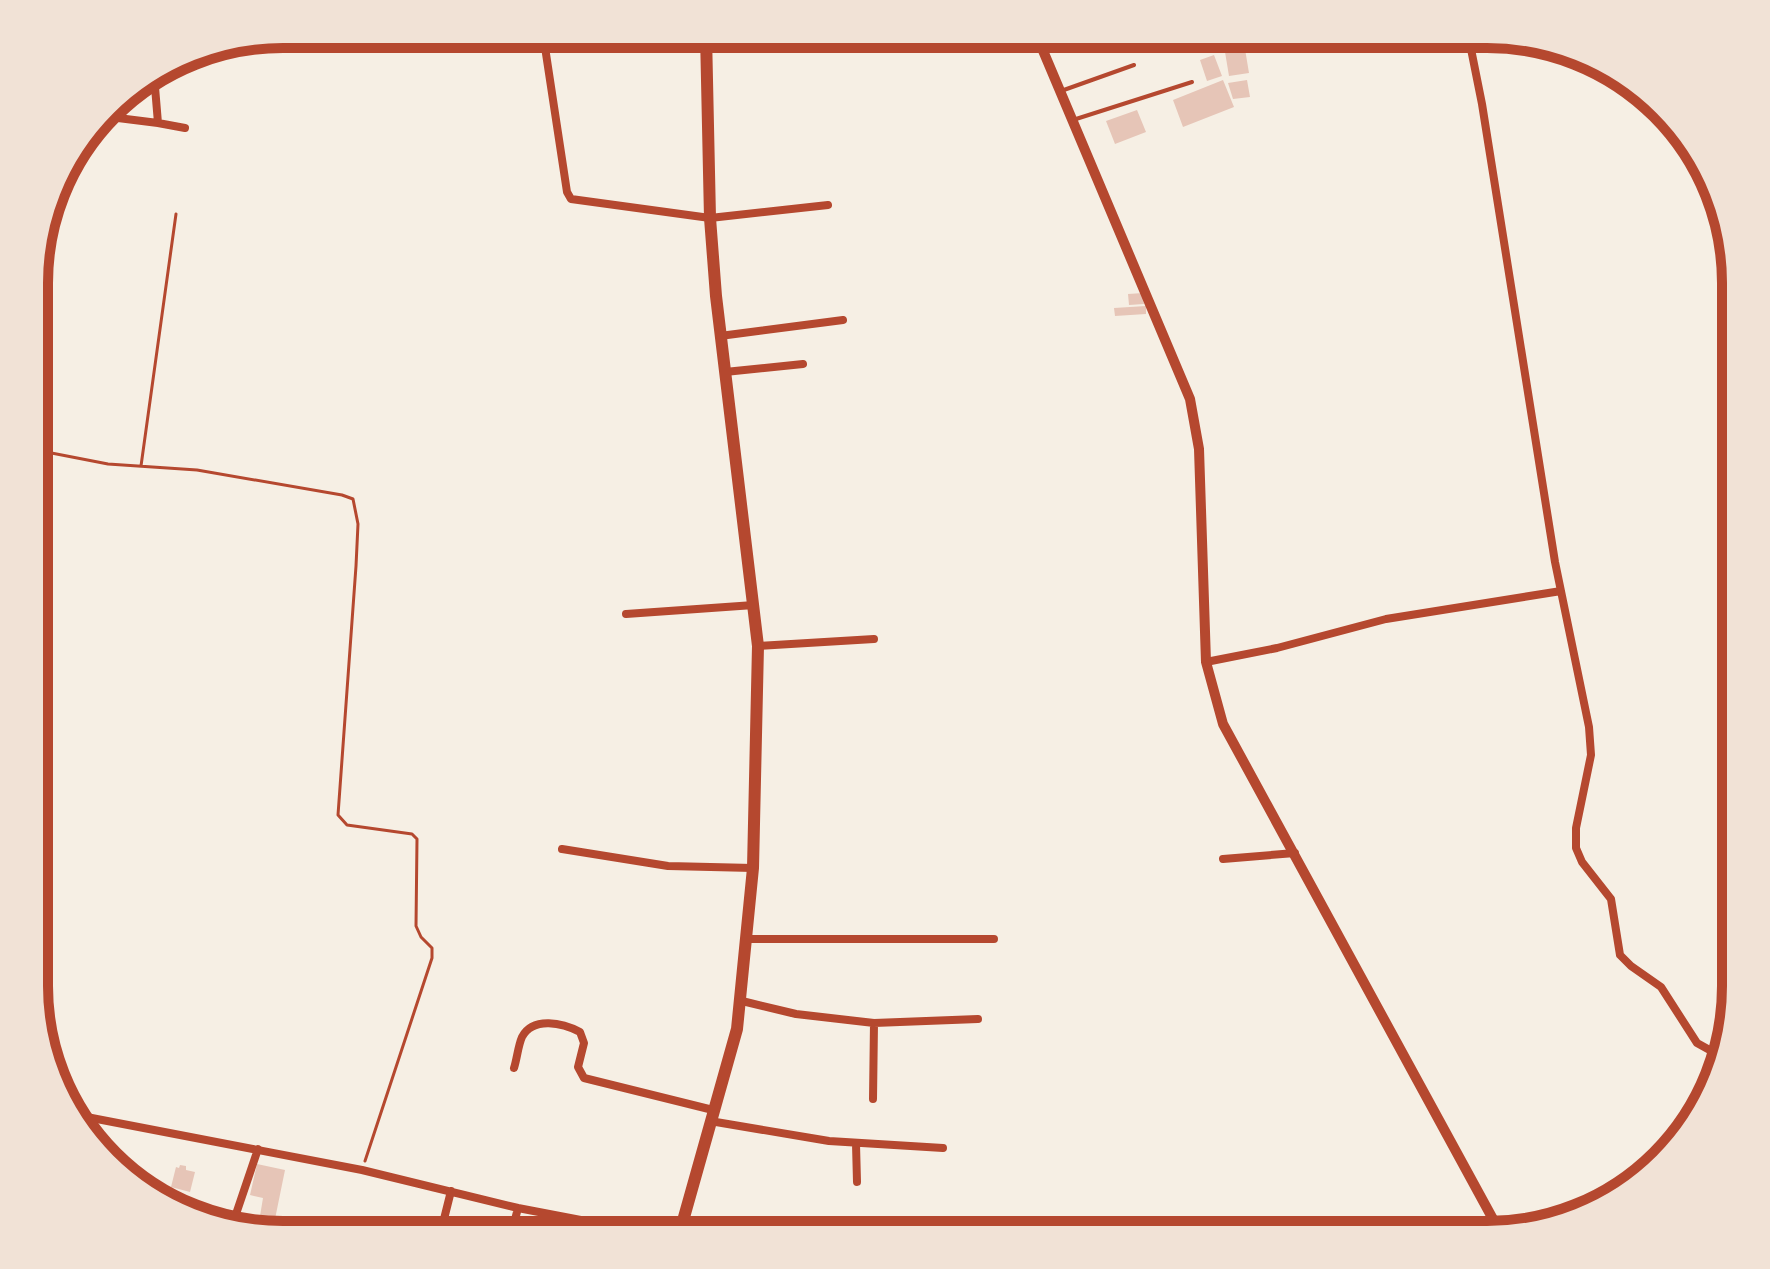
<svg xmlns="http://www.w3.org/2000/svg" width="1770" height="1269" font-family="'Space Grotesk',sans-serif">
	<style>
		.building { fill: #e6c5b7 }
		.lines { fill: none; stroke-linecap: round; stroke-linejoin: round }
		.path { stroke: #b5482f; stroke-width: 3 }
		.service { stroke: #b5482f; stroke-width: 4 }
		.minor { stroke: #b5482f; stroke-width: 8 }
		.tertiary { stroke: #b5482f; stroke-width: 10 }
		.secondary { stroke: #b5482f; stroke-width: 12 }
		.rim { fill: none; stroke: #b5482f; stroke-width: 10 }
	</style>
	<rect width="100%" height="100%" fill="#f6efe4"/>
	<path class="building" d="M 1151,34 L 1178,34 L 1181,46 L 1155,51 Z
		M 1218,34 L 1236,34 L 1238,46 L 1221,49 Z
		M 1245,49 L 1249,73 L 1229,76 L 1225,52 Z
		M 1214,55 L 1222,76 L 1207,81 L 1200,60 Z
		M 1223,80 L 1234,107 L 1183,127 L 1173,100 Z
		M 1247,80 L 1250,97 L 1233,99 L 1228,83 Z
		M 1137,110 L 1146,132 L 1115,144 L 1106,121 Z
		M 1143,293 L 1144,304 L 1129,305 L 1128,294 Z
		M 1146,306 L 1146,314 L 1115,316 L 1114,308 Z
		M 257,1164 L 285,1170 L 275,1219 L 260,1216 L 263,1198 L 250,1195 Z
		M 180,1165 L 186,1166 L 186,1170 L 195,1172 L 190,1192 L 171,1187 L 176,1167 L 179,1168 Z
		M 124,1171 L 145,1176 L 142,1189 L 131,1183 L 123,1175 Z"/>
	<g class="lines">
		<path class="path" d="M 36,450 L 108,464 L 197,470 L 342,495 L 353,499 L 358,524 L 356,566 L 338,815 L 347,825 L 412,834 L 417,839 L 416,926 L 421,937 L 432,948 L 432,958 L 365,1161
			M 141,466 L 176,214"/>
		<path class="service" d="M 1061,91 L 1134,65
			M 1076,119 L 1192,82
			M 36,942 L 45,911 L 36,901"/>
		<path class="minor" d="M 543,34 L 567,192 L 571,199 L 710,218 L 828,205
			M 1468,34 L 1482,104 L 1555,562 L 1589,727 L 1591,755 L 1576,828 L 1576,848 L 1582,862 L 1611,899 L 1620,955 L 1631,966 L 1661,987 L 1697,1043 L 1724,1058
			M 102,116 L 158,123 L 154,75
			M 158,123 L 185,128
			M 720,336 L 843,320
			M 725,372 L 803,364
			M 626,614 L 754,605
			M 758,646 L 874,639
			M 1206,662 L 1277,648 L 1386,619 L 1561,591
			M 562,849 L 668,866 L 753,868
			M 1223,859 L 1295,853
			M 746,939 L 994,939
			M 742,1001 L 796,1014 L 874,1023 L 873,1099
			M 874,1023 L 978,1019
			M 514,1068 C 517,1059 518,1046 522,1037 C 533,1016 563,1023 580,1032 L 584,1043 L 578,1067 L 584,1078 L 713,1110
			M 71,1114 L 362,1170 L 518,1208 L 659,1235
			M 710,1121 L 829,1141 L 943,1148
			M 856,1144 L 857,1182
			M 235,1217 L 258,1149
			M 440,1235 L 451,1191
			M 511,1235 L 518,1208"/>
		<path class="tertiary" d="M 1036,34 L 1190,399 L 1199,449 L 1206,662 L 1223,724 L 1500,1232"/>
		<path class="secondary" d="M 679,1235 L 737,1029 L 753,868 L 758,646 L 716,296 L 710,218 L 706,34"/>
	</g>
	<path d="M0 0H1770V1269H0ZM283 48H1487A235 235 0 0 1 1722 283V986A235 235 0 0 1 1487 1221H283A235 235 0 0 1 48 986V283A235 235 0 0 1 283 48Z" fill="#f1e2d6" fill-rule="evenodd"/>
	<path class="rim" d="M283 48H1487A235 235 0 0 1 1722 283V986A235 235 0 0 1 1487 1221H283A235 235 0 0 1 48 986V283A235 235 0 0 1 283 48Z"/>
</svg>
